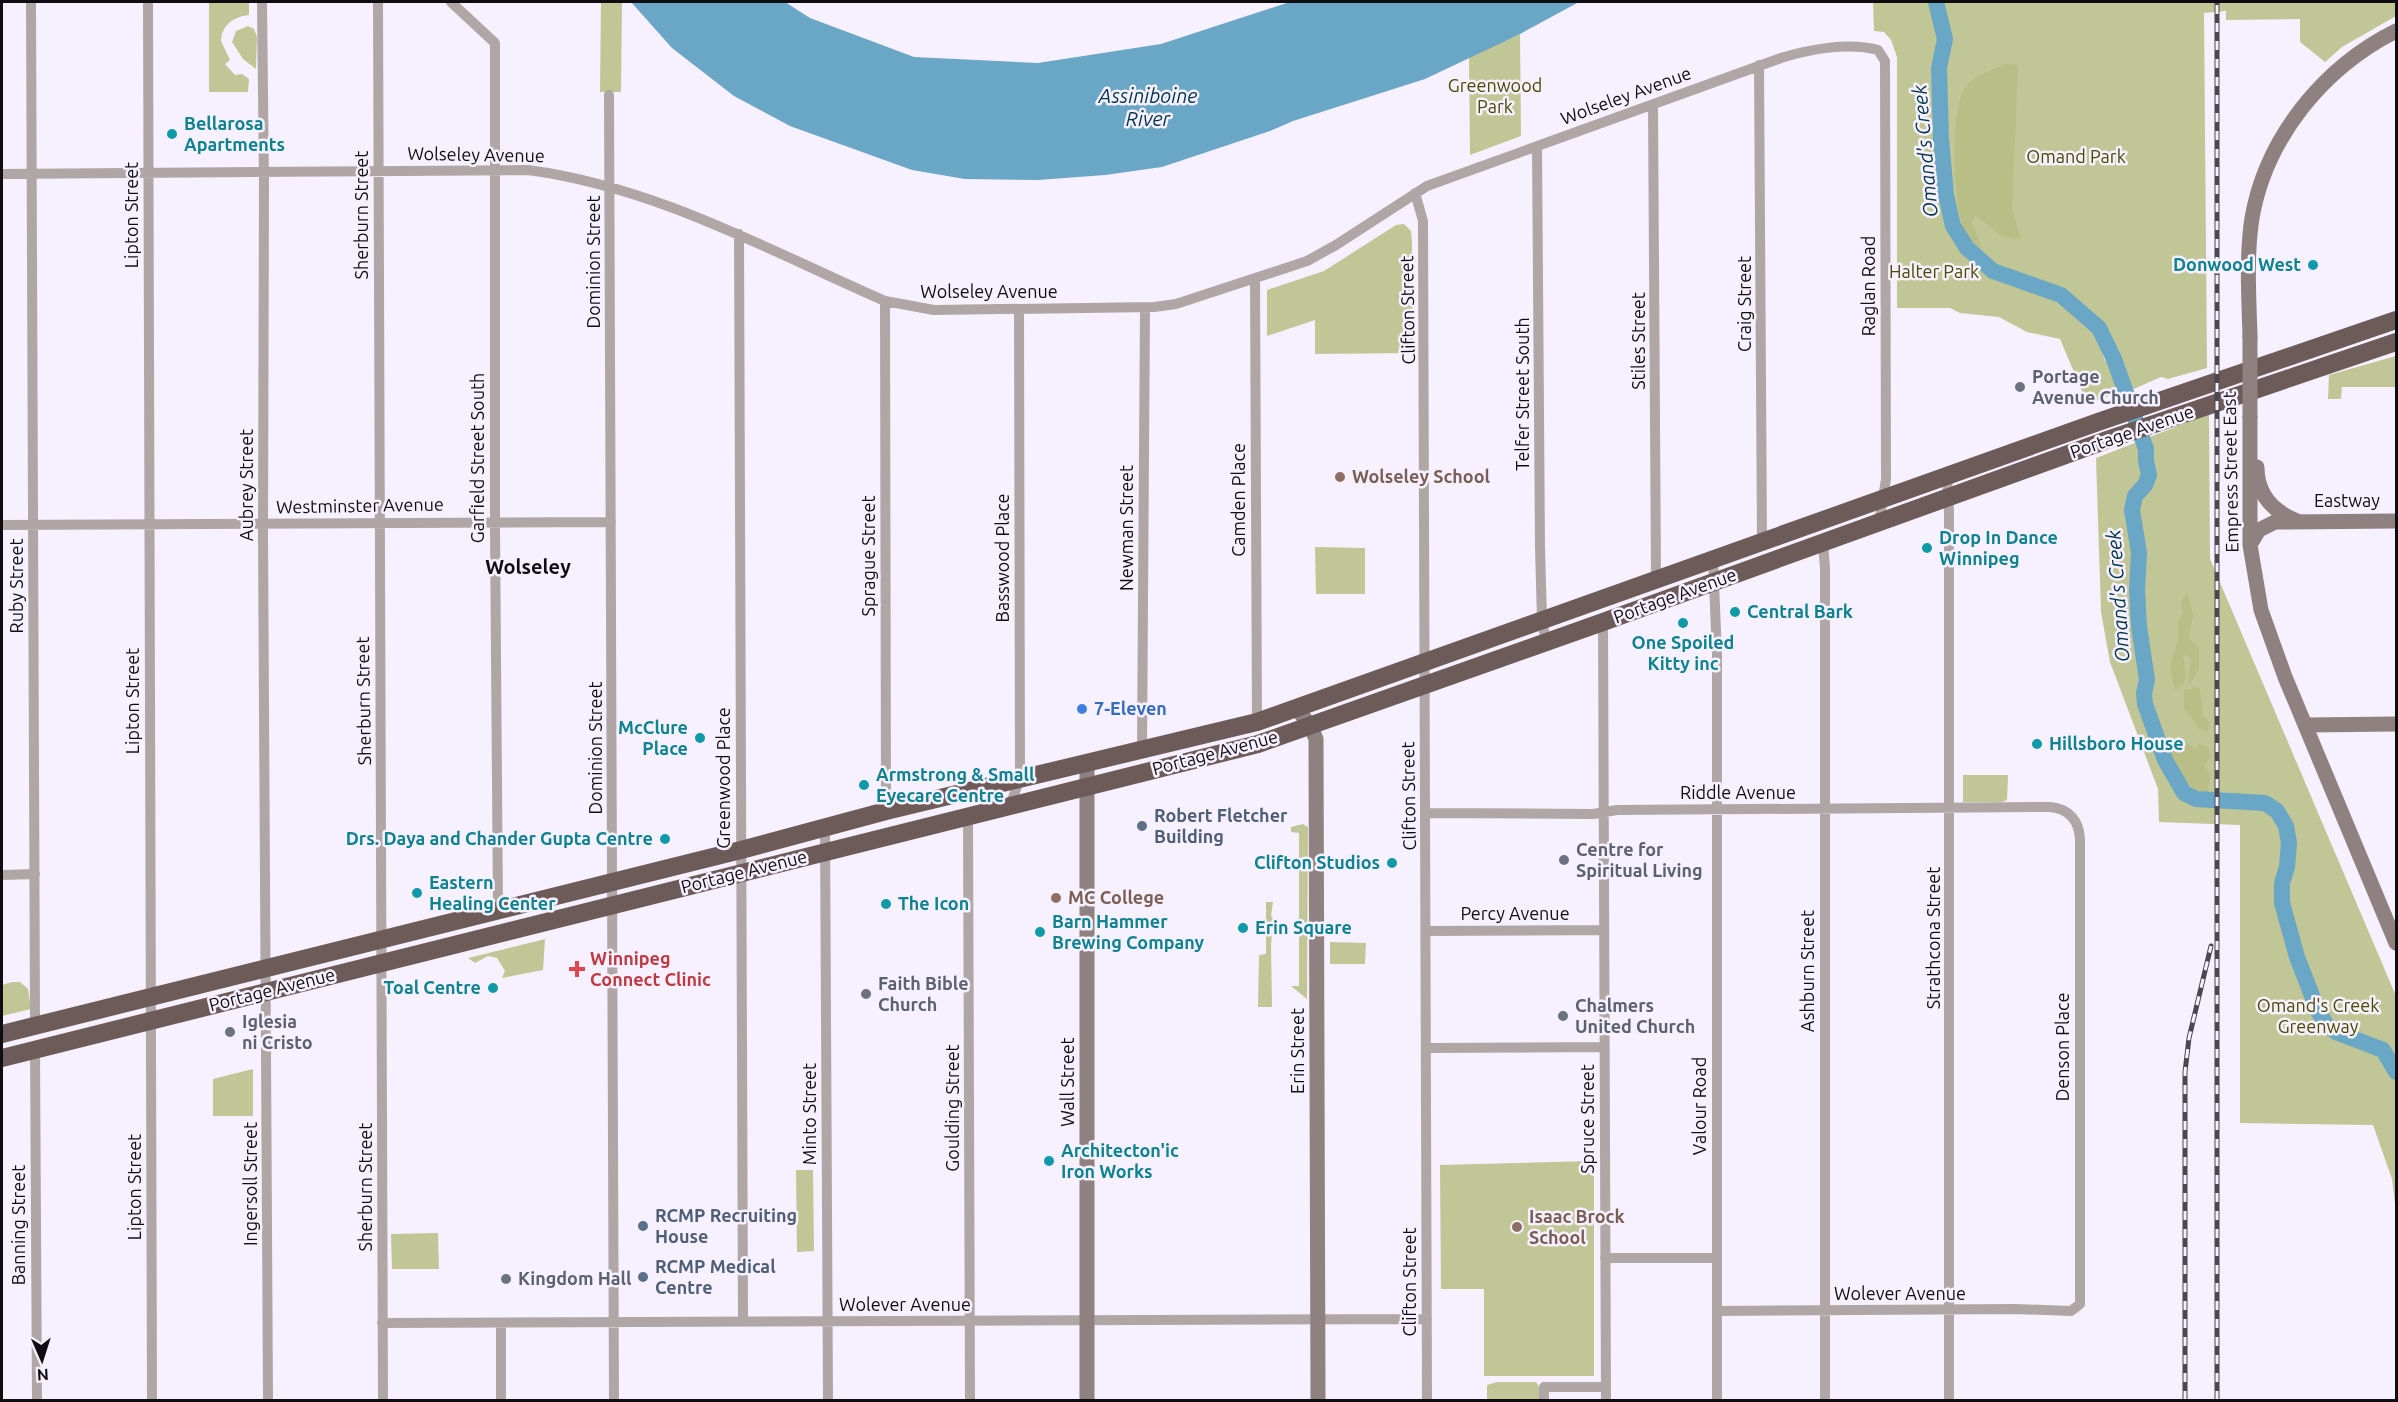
<svg xmlns="http://www.w3.org/2000/svg" width="2398" height="1402" font-family="Ubuntu,sans-serif">
	<style>
		.green { fill: #c0c695 }
		.forest { fill: #b8be85 }
		.water { fill: #6aa6c6 }
		.lines { fill: none; stroke-linecap: round; stroke-linejoin: round }
		.river { stroke: #6aa6c6; stroke-width: 16 }
		.minor { stroke: #afa6a5; stroke-width: 10 }
		.secondary { stroke: #8e817f; stroke-width: 15 }
		.trunk { stroke: #6c5b59; stroke-width: 18 }
		.rail-casing { stroke: #4b474e; stroke-width: 5 }
		.rail { stroke: #f7f0fe; stroke-width: 3; stroke-dasharray: 9; stroke-linecap: butt }
		.secondary-bridge { stroke: #8e817f; stroke-width: 15 }
		.culture-dot { fill: #0f9aa8; stroke: #f7f0fe; stroke-width: 2 }
		.worship-dot { fill: #6b7280; stroke: #f7f0fe; stroke-width: 2 }
		.education-dot { fill: #8d6e63; stroke: #f7f0fe; stroke-width: 2 }
		.shop-dot { fill: #3f7fe0; stroke: #f7f0fe; stroke-width: 2 }
		.service-dot { fill: #5c6f8a; stroke: #f7f0fe; stroke-width: 2 }
		.health-dot { fill: #e0444e; stroke: #f7f0fe; stroke-width: 2 }
		.labels { text-anchor: middle; stroke-width: 5; stroke-linejoin: round; paint-order: stroke }
		.park-label { font-size: 18px; fill: #464b04; stroke: #f7f0fe }
		.street-label { font-size: 18px; fill: #100d12; stroke: #f7f0fe }
		.culture-label { font-size: 18px; font-weight: bold; fill: #0d838f; stroke: #f7f0fe; text-anchor: start }
		.worship-label { font-size: 18px; font-weight: bold; fill: #5b616d; stroke: #f7f0fe; text-anchor: start }
		.education-label { font-size: 18px; font-weight: bold; fill: #785e54; stroke: #f7f0fe; text-anchor: start }
		.shop-label { font-size: 18px; font-weight: bold; fill: #366cbe; stroke: #f7f0fe; text-anchor: start }
		.service-label { font-size: 18px; font-weight: bold; fill: #4e5e75; stroke: #f7f0fe; text-anchor: start }
		.health-label { font-size: 18px; font-weight: bold; fill: #be3a42; stroke: #f7f0fe; text-anchor: start }
		.water-label { font-size: 20px; font-style: italic; fill: #00354b; stroke: #f7f0fe }
		.neighbourhood-label { font-size: 20px; font-weight: bold; fill: #100d12; stroke: #f7f0fe }
	</style>
	<rect width="100%" height="100%" fill="#f7f0fe"/>
	<path class="green" d="M 209,2 L 249,2 L 249,15 C 233,17 222,25 221,41 L 230,60 L 225,64 L 235,75 L 242,74 L 249,79 L 248,92 L 209,92 Z
		M 601,2 L 622,2 L 621,92 L 600,92 Z
		M 1873,2 L 2396,2 L 2396,16 L 2342,47 L 2325,62 L 2300,42 L 2300,19 L 2226,20 L 2226,11 L 2204,13 L 2207,368 L 2168,379 L 2161,377 L 2129,391 L 2122,376 L 2118,358 L 2107,343 L 2101,323 L 2092,312 L 2065,290 L 2023,279 L 1990,264 L 1963,235 L 1958,226 L 1947,177 L 1948,127 L 1945,74 L 1934,74 L 1936,134 L 1942,205 L 1952,231 L 1968,255 L 1994,275 L 2011,283 L 2046,294 L 2090,325 L 2096,332 L 2105,361 L 2110,361 L 2122,392 L 2087,403 L 2060,339 L 2027,332 L 1999,317 L 1960,313 L 1950,308 L 1897,308 L 1897,57 L 1891,40 L 1884,32 L 1874,31 Z
		M 248,26 L 254,29 L 257,37 L 256,69 L 243,59 L 232,42 L 236,31 Z
		M 1520,34 L 1521,136 L 1470,155 L 1469,56 Z
		M 1404,224 L 1411,231 L 1412,241 L 1413,353 L 1315,354 L 1315,320 L 1267,336 L 1267,290 L 1324,271 L 1396,225 Z
		M 2396,356 L 2396,387 L 2342,387 L 2341,399 L 2328,399 L 2329,375 Z
		M 2209,414 L 2210,559 L 2396,996 L 2396,1212 L 2392,1179 L 2373,1125 L 2240,1123 L 2240,825 L 2159,822 L 2158,789 L 2110,662 L 2101,612 L 2096,458 Z
		M 1315,547 L 1365,548 L 1365,594 L 1316,594 Z
		M 1963,775 L 2008,775 L 2007,800 L 2002,802 L 1963,802 Z
		M 1303,824 L 1308,827 L 1307,999 L 1291,986 L 1299,986 L 1299,833 L 1291,832 L 1291,827 Z
		M 1266,902 L 1273,902 L 1271,916 L 1273,918 L 1271,945 L 1272,1007 L 1258,1007 L 1259,955 L 1266,954 Z
		M 545,939 L 543,970 L 502,978 L 505,971 L 497,958 L 488,956 L 475,963 L 468,958 Z
		M 1330,942 L 1366,943 L 1365,964 L 1330,964 Z
		M 12,982 L 20,982 L 28,989 L 31,1009 L 2,1016 L 2,985 Z
		M 253,1069 L 253,1116 L 213,1116 L 213,1079 Z
		M 1594,1161 L 1594,1376 L 1484,1376 L 1484,1289 L 1441,1289 L 1440,1165 Z
		M 796,1170 L 813,1170 L 814,1251 L 797,1252 Z
		M 438,1233 L 439,1269 L 392,1269 L 391,1234 Z
		M 1497,1382 L 1536,1382 L 1539,1387 L 1539,1400 L 1487,1400 L 1487,1385 Z"/>
	<path class="forest" d="M 2005,64 L 2018,65 L 2012,210 L 2021,239 L 2003,237 L 1975,215 L 1972,222 L 1982,249 C 1975,244 1967,238 1964,229 C 1953,202 1949,110 1966,87 C 1974,75 1993,71 2005,64 Z
		M 2187,592 L 2193,615 L 2189,638 L 2199,649 L 2199,669 L 2190,684 L 2188,678 L 2191,659 L 2188,656 L 2183,655 L 2186,677 L 2183,685 L 2175,690 L 2170,667 L 2178,639 L 2178,622 L 2183,613 L 2181,602 Z
		M 2193,686 L 2200,689 L 2203,717 L 2207,718 L 2209,723 L 2207,733 L 2198,728 L 2196,723 L 2184,709 L 2184,689 L 2191,690 Z
		M 2181,740 L 2196,749 L 2198,744 L 2208,747 L 2211,757 L 2204,766 L 2210,775 L 2207,798 L 2196,797 L 2195,790 L 2178,773 L 2177,765 L 2169,764 L 2164,752 L 2164,743 L 2170,745 L 2169,750 L 2171,751 L 2174,742 Z"/>
	<path class="water" d="M 631,2 L 785,2 L 810,18 L 914,57 L 1038,63 L 1161,44 L 1290,2 L 1579,2 L 1520,34 L 1425,79 L 1293,121 L 1270,131 L 1162,167 L 1105,175 L 1038,180 L 965,179 L 912,170 L 790,126 L 734,96 L 672,48 Z"/>
	<g class="lines">
		<path class="river" d="M 1936,2 L 1945,39 L 1939,68 L 1941,139 L 1946,195 L 1953,226 L 1967,248 L 1993,271 L 2061,295 L 2099,328 L 2114,359 L 2146,449 L 2146,461 L 2149,475 L 2145,485 L 2135,496 L 2132,510 L 2139,553 L 2137,590 L 2139,626 L 2147,680 L 2144,693 L 2145,704 L 2165,760 L 2184,793 L 2196,799 L 2265,803 L 2277,811 L 2286,826 L 2289,843 L 2287,867 L 2282,883 L 2282,903 L 2297,957 L 2318,1011 L 2326,1024 L 2336,1032 L 2383,1050 L 2396,1072"/>
		<path class="minor" d="M 31,2 L 35,1026
			M 148,2 L 152,1400
			M 262,2 L 264,184 L 263,534 L 268,1400
			M 378,2 L 383,1400
			M 451,2 L 495,43 L 495,530 L 498,909
			M 1759,65 L 1762,542
			M 609,95 L 614,1400
			M 1653,104 L 1656,579
			M 1537,146 L 1540,547 L 1542,620 L 1546,642
			M 2,174 L 528,170 C 656,187 768,250 885,301 L 934,310 L 1154,307 L 1176,304 L 1307,261 L 1336,245 L 1427,186 L 1781,58 C 1810,49 1849,42 1878,50 L 1885,61 L 1886,479 L 1879,523
			M 1415,193 L 1423,221 L 1427,1400
			M 739,234 L 743,1322
			M 1255,278 L 1257,722
			M 885,301 L 886,811
			M 1947,476 L 1949,512 L 1949,1400
			M 2,525 L 611,522
			M 1823,543 L 1825,568 L 1825,1400
			M 1713,559 L 1717,655 L 1717,1400
			M 1603,622 L 1606,1400
			M 1142,749 L 1145,308
			M 1010,806 L 1020,778 L 1019,309
			M 1426,813 L 1593,814 L 1617,810 L 2050,807 C 2070,809 2079,821 2080,839 L 2080,1304 L 2071,1311 L 2015,1309 L 1717,1311
			M 968,816 L 970,1400
			M 825,828 L 828,1400
			M 2,875 L 35,874
			M 1426,931 L 1604,930
			M 1427,1048 L 1604,1047
			M 35,1050 L 37,1400
			M 1605,1258 L 1717,1258
			M 382,1323 L 1427,1319
			M 501,1323 L 501,1400
			M 1544,1400 L 1544,1387 L 1606,1387"/>
		<path class="secondary" d="M 2250,337 C 2249,298 2246,257 2252,218 C 2266,137 2324,67 2396,31
			M 2250,417 L 2250,545 L 2261,610 L 2285,677 L 2396,943
			M 2257,467 C 2257,494 2272,511 2297,521
			M 2250,545 L 2259,530 L 2275,522 L 2396,521
			M 1296,708 L 1310,725 L 1316,739 L 1318,1400
			M 2306,725 L 2396,724
			M 1087,763 L 1087,1400"/>
		<path class="trunk" d="M 2,1034 L 741,850 L 886,811 L 1257,722 L 2098,422 L 2396,320
			M 2,1058 L 1258,744 L 1603,622 L 2107,440 L 2396,342"/>
		<g class="rail-casing">
			<path id="rail" d="M 2185,1400 L 2185,1072 L 2189,1038 L 2211,946
				M 2217,1400 L 2217,2"/>
		</g>
		<use href="#rail" class="rail"/>
		<path class="secondary-bridge" d="M 2250,337 L 2250,417"/>
	</g>
	<g class="culture-dot">
		<circle cx="172" cy="134" r="6"/>
		<circle cx="2313" cy="265" r="6"/>
		<circle cx="1927" cy="548" r="6"/>
		<circle cx="1735" cy="612" r="6"/>
		<circle cx="1683" cy="623" r="6"/>
		<circle cx="700" cy="738" r="6"/>
		<circle cx="2037" cy="744" r="6"/>
		<circle cx="864" cy="785" r="6"/>
		<circle cx="665" cy="839" r="6"/>
		<circle cx="1392" cy="863" r="6"/>
		<circle cx="417" cy="893" r="6"/>
		<circle cx="886" cy="904" r="6"/>
		<circle cx="1243" cy="928" r="6"/>
		<circle cx="1040" cy="932" r="6"/>
		<circle cx="493" cy="988" r="6"/>
		<circle cx="1049" cy="1161" r="6"/>
	</g>
	<g class="worship-dot">
		<circle cx="2020" cy="387" r="6"/>
		<circle cx="1564" cy="860" r="6"/>
		<circle cx="866" cy="994" r="6"/>
		<circle cx="1563" cy="1016" r="6"/>
		<circle cx="230" cy="1032" r="6"/>
		<circle cx="506" cy="1279" r="6"/>
	</g>
	<g class="education-dot">
		<circle cx="1340" cy="477" r="6"/>
		<circle cx="1056" cy="898" r="6"/>
		<circle cx="1517" cy="1227" r="6"/>
	</g>
	<circle class="shop-dot" cx="1082" cy="709" r="6"/>
	<g class="service-dot">
		<circle cx="1142" cy="826" r="6"/>
		<circle cx="643" cy="1226" r="6"/>
		<circle cx="643" cy="1277" r="6"/>
	</g>
	<path class="health-dot" d="M574 960h6v6h6v6h-6v6h-6v-6h-6v-6h6z"/>
	<g class="labels">
		<g class="park-label">
			<text x="1495" y="92">Greenwood<tspan x="1495" dy="21">Park</tspan></text>
			<text x="2076" y="163">Omand Park</text>
			<text x="1934" y="278">Halter Park</text>
			<text x="2318" y="1012">Omand's Creek<tspan x="2318" dy="21">Greenway</tspan></text>
		</g>
		<g class="street-label">
			<text transform="translate(1626 96) rotate(-20)" y="6">Wolseley Avenue</text>
			<text transform="translate(476 155) rotate(1)" y="6">Wolseley Avenue</text>
			<text transform="translate(132 215) rotate(-90)" y="6">Lipton Street</text>
			<text transform="translate(362 215) rotate(-90)" y="6">Sherburn Street</text>
			<text transform="translate(594 262) rotate(-90)" y="6">Dominion Street</text>
			<text transform="translate(1869 286) rotate(-90)" y="6">Raglan Road</text>
			<text x="989" y="298">Wolseley Avenue</text>
			<text transform="translate(1745 304) rotate(-90)" y="6">Craig Street</text>
			<text transform="translate(1408 310) rotate(-91)" y="6">Clifton Street</text>
			<text transform="translate(1639 341) rotate(-90)" y="6">Stiles Street</text>
			<text transform="translate(1523 394) rotate(-90)" y="6">Telfer Street South</text>
			<text transform="translate(2132 432) rotate(-19)" y="6">Portage Avenue</text>
			<text transform="translate(478 458) rotate(-90)" y="6">Garfield Street South</text>
			<text transform="translate(2231 472) rotate(-91)" y="6">Empress Street East</text>
			<text transform="translate(247 485) rotate(-90)" y="6">Aubrey Street</text>
			<text transform="translate(1239 500) rotate(-90)" y="6">Camden Place</text>
			<text x="2347" y="507">Eastway</text>
			<text transform="translate(360 506) rotate(-1)" y="6">Westminster Avenue</text>
			<text transform="translate(1127 528) rotate(-90)" y="6">Newman Street</text>
			<text transform="translate(869 556) rotate(-90)" y="6">Sprague Street</text>
			<text transform="translate(1003 558) rotate(-90)" y="6">Basswood Place</text>
			<text transform="translate(17 586) rotate(-90)" y="6">Ruby Street</text>
			<text transform="translate(1675 596) rotate(-20)" y="6">Portage Avenue</text>
			<text transform="translate(133 701) rotate(-90)" y="6">Lipton Street</text>
			<text transform="translate(364 701) rotate(-91)" y="6">Sherburn Street</text>
			<text transform="translate(596 748) rotate(-90)" y="6">Dominion Street</text>
			<text transform="translate(1215 753) rotate(-15)" y="6">Portage Avenue</text>
			<text transform="translate(724 778) rotate(-90)" y="6">Greenwood Place</text>
			<text x="1738" y="799">Riddle Avenue</text>
			<text transform="translate(1409 796) rotate(-91)" y="6">Clifton Street</text>
			<text transform="translate(744 872) rotate(-14)" y="6">Portage Avenue</text>
			<text x="1515" y="920">Percy Avenue</text>
			<text transform="translate(1934 938) rotate(-90)" y="6">Strathcona Street</text>
			<text transform="translate(1808 971) rotate(-90)" y="6">Ashburn Street</text>
			<text transform="translate(272 990) rotate(-14)" y="6">Portage Avenue</text>
			<text transform="translate(2063 1047) rotate(-90)" y="6">Denson Place</text>
			<text transform="translate(1298 1051) rotate(-90)" y="6">Erin Street</text>
			<text transform="translate(1068 1082) rotate(-90)" y="6">Wall Street</text>
			<text transform="translate(1700 1106) rotate(-90)" y="6">Valour Road</text>
			<text transform="translate(953 1108) rotate(-90)" y="6">Goulding Street</text>
			<text transform="translate(810 1114) rotate(-90)" y="6">Minto Street</text>
			<text transform="translate(1588 1119) rotate(-90)" y="6">Spruce Street</text>
			<text transform="translate(251 1184) rotate(-90)" y="6">Ingersoll Street</text>
			<text transform="translate(135 1187) rotate(-90)" y="6">Lipton Street</text>
			<text transform="translate(366 1187) rotate(-90)" y="6">Sherburn Street</text>
			<text transform="translate(19 1225) rotate(-90)" y="6">Banning Street</text>
			<text transform="translate(1410 1282) rotate(-90)" y="6">Clifton Street</text>
			<text x="1900" y="1300">Wolever Avenue</text>
			<text x="905" y="1311">Wolever Avenue</text>
		</g>
		<g class="culture-label">
			<text x="184" y="130">Bellarosa<tspan x="184" dy="21">Apartments</tspan></text>
			<text x="2301" y="271" text-anchor="end">Donwood West</text>
			<text x="1939" y="544">Drop In Dance<tspan x="1939" dy="21">Winnipeg</tspan></text>
			<text x="1747" y="618">Central Bark</text>
			<text x="1683" y="649" text-anchor="middle">One Spoiled<tspan x="1683" dy="21">Kitty inc</tspan></text>
			<text x="688" y="734" text-anchor="end">McClure<tspan x="688" dy="21">Place</tspan></text>
			<text x="2049" y="750">Hillsboro House</text>
			<text x="876" y="781">Armstrong &amp; Small<tspan x="876" dy="21">Eyecare Centre</tspan></text>
			<text x="653" y="845" text-anchor="end">Drs. Daya and Chander Gupta Centre</text>
			<text x="1380" y="869" text-anchor="end">Clifton Studios</text>
			<text x="429" y="889">Eastern<tspan x="429" dy="21">Healing Center</tspan></text>
			<text x="898" y="910">The Icon</text>
			<text x="1052" y="928">Barn Hammer<tspan x="1052" dy="21">Brewing Company</tspan></text>
			<text x="1255" y="934">Erin Square</text>
			<text x="481" y="994" text-anchor="end">Toal Centre</text>
			<text x="1061" y="1157">Architecton'ic<tspan x="1061" dy="21">Iron Works</tspan></text>
		</g>
		<g class="worship-label">
			<text x="2032" y="383">Portage<tspan x="2032" dy="21">Avenue Church</tspan></text>
			<text x="1576" y="856">Centre for<tspan x="1576" dy="21">Spiritual Living</tspan></text>
			<text x="878" y="990">Faith Bible<tspan x="878" dy="21">Church</tspan></text>
			<text x="1575" y="1012">Chalmers<tspan x="1575" dy="21">United Church</tspan></text>
			<text x="242" y="1028">Iglesia<tspan x="242" dy="21">ni Cristo</tspan></text>
			<text x="518" y="1285">Kingdom Hall</text>
		</g>
		<g class="education-label">
			<text x="1352" y="483">Wolseley School</text>
			<text x="1068" y="904">MC College</text>
			<text x="1529" y="1223">Isaac Brock<tspan x="1529" dy="21">School</tspan></text>
		</g>
		<g class="shop-label">
			<text x="1094" y="715">7-Eleven</text>
		</g>
		<g class="service-label">
			<text x="1154" y="822">Robert Fletcher<tspan x="1154" dy="21">Building</tspan></text>
			<text x="655" y="1222">RCMP Recruiting<tspan x="655" dy="21">House</tspan></text>
			<text x="655" y="1273">RCMP Medical<tspan x="655" dy="21">Centre</tspan></text>
		</g>
		<g class="health-label">
			<text x="590" y="965">Winnipeg<tspan x="590" dy="21">Connect Clinic</tspan></text>
		</g>
		<g class="water-label">
			<text x="1148" y="103">Assiniboine<tspan x="1148" dy="23">River</tspan></text>
			<text transform="translate(1925 151) rotate(-95)" y="7">Omand's Creek</text>
			<text transform="translate(2118 596) rotate(-94)" y="7">Omand's Creek</text>
		</g>
		<g class="neighbourhood-label">
			<text x="528" y="574">Wolseley</text>
		</g>
	</g>
	<rect width="2398" height="1402" fill="none" stroke="#100d12" stroke-width="6"/>
	<g transform="translate(42 1360) rotate(177)" stroke="#f7f0fe" stroke-width="4.5" paint-order="stroke">
	<path d="M0-4.5L10 22L0 15L-10 22Z" fill="#100d12"/>
	<text y="-9" font-size="16" font-weight="bold" text-anchor="middle" fill="#100d12">N</text>
	</g>
</svg>
